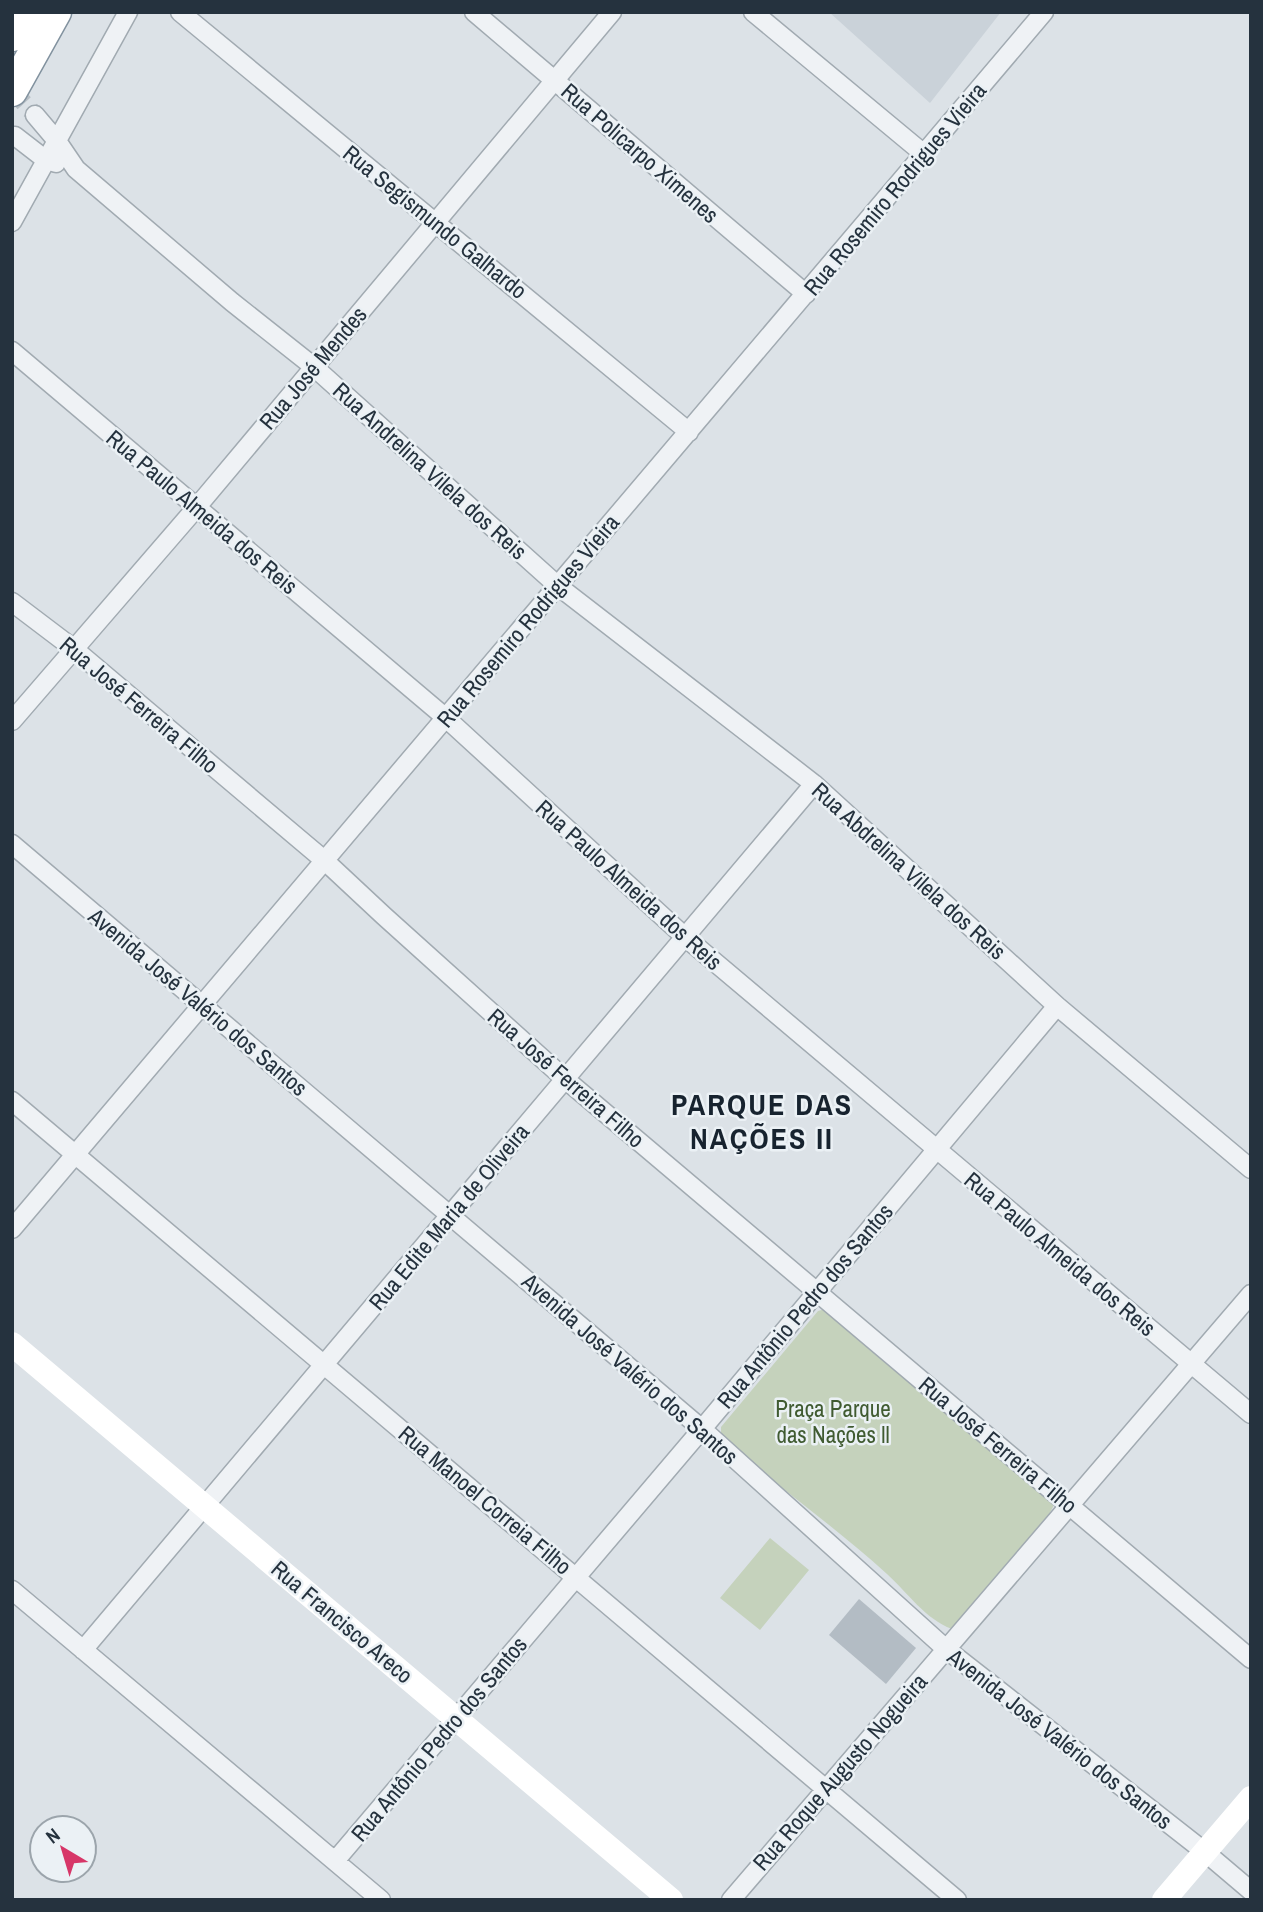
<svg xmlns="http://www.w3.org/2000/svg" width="1263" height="1912" font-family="'Archivo Narrow',sans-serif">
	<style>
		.built { fill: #cad2d9 }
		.green { fill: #c5d2bc }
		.building { fill: #b3bcc4 }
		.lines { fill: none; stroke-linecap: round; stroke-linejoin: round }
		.street-tunnel { stroke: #b7bfc5; stroke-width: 18; stroke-dasharray: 18 9; stroke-linecap: butt }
		.street-casing { stroke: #a1aab1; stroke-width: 21 }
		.highway-casing { stroke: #82929f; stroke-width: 33 }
		.street { stroke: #eff2f5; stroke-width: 18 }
		.secondary { stroke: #fff; stroke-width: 24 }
		.highway { stroke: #fff; stroke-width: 30 }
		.labels { text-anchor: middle; stroke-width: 5; stroke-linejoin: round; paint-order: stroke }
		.street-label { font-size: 23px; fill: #25323e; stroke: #ebf1f5 }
		.park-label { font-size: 23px; fill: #405b31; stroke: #ebf1f5 }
		.district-label { font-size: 30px; font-weight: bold; letter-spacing: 2px; fill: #17232f; stroke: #ebf1f5 }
	</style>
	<rect width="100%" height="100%" fill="#dce2e7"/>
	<path class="built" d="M 829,12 L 1001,12 L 930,103 Z"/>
	<path class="green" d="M 825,1309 L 1049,1499 L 1054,1505 L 1047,1518 L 1032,1537 L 952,1629 C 925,1619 908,1593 887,1574 C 834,1526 776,1485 721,1439 L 721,1427 L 818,1311 Z
		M 770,1538 L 809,1570 L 760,1630 L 720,1598 Z"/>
	<path class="building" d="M 859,1599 L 916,1648 L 886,1684 L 829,1635 Z"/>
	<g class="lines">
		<path class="street-tunnel" d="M 12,90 L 35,115"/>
		<g class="street-casing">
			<path id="street" d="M 180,12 L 689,432
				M 474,12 L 806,294
				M 753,12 L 924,154
				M 35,115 L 57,141 L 76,169 L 232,302 L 314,367 L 558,586 L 814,784 L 1057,1006 L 1251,1169
				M 15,136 L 46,160 L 56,163
				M 12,222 L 128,12
				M 12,351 L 446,718 L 685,937 L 1251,1414
				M 12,602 L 74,649 L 324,860 L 384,916 L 565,1079 L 1251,1659
				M 12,721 L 196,508 L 612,12
				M 12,844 L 702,1429 L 946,1649 L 1205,1852 L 1251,1891
				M 12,1101 L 957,1900
				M 12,1229 L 1044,12
				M 12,1590 L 381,1900
				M 83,1650 L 814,784
				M 335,1861 L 702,1429 L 1057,1006
				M 731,1900 L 1251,1294"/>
		</g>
		<g class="highway-casing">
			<path id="highway" d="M 12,36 L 25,12
				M 12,91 L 56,12"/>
		</g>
		<use href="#street" class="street"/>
		<path class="secondary" d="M 12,1344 L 671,1900
			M 1164,1900 L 1251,1798"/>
		<use href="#highway" class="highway"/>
	</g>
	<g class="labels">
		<g class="street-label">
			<text transform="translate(640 153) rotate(41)" y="8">Rua Policarpo Ximenes</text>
			<text transform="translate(895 189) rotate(-50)" y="8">Rua Rosemiro Rodrigues Vieira</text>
			<text transform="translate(435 222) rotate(39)" y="8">Rua Segismundo Galhardo</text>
			<text transform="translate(313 368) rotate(-50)" y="8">Rua José Mendes</text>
			<text transform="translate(430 471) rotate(42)" y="8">Rua Andrelina Vilela dos Reis</text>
			<text transform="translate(202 512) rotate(40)" y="8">Rua Paulo Almeida dos Reis</text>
			<text transform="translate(528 621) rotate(-50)" y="8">Rua Rosemiro Rodrigues Vieira</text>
			<text transform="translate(139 705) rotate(40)" y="8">Rua José Ferreira Filho</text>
			<text transform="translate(909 871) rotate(42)" y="8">Rua Abdrelina Vilela dos Reis</text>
			<text transform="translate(629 885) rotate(42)" y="8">Rua Paulo Almeida dos Reis</text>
			<text transform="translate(198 1002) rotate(40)" y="8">Avenida José Valério dos Santos</text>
			<text transform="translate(566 1078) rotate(41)" y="8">Rua José Ferreira Filho</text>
			<text transform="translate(449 1217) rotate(-50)" y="8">Rua Edite Maria de Oliveira</text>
			<text transform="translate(1060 1254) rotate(40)" y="8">Rua Paulo Almeida dos Reis</text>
			<text transform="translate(805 1306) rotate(-50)" y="8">Rua Antônio Pedro dos Santos</text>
			<text transform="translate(630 1369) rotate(41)" y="8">Avenida José Valério dos Santos</text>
			<text transform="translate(998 1445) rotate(40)" y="8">Rua José Ferreira Filho</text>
			<text transform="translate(485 1500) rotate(40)" y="8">Rua Manoel Correia Filho</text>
			<text transform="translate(342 1622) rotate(40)" y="8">Rua Francisco Areco</text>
			<text transform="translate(439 1739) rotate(-50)" y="8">Rua Antônio Pedro dos Santos</text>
			<text transform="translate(1060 1739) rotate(38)" y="8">Avenida José Valério dos Santos</text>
			<text transform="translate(840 1772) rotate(-49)" y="8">Rua Roque Augusto Nogueira</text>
		</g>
		<g class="park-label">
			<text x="833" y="1417">Praça Parque<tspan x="833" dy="26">das Nações ll</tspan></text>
		</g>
		<g class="district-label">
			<text x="762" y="1115">PARQUE DAS<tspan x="762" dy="34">NAÇÕES II</tspan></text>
		</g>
	</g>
	<rect width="1263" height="1912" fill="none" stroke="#25323e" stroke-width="28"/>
	<g transform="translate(63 1849) rotate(322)"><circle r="33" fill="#ebf1f5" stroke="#9ca5ac" stroke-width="2"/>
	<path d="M0-5L12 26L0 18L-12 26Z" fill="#d73668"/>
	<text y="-10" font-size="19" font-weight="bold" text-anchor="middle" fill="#25323e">N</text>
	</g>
</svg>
